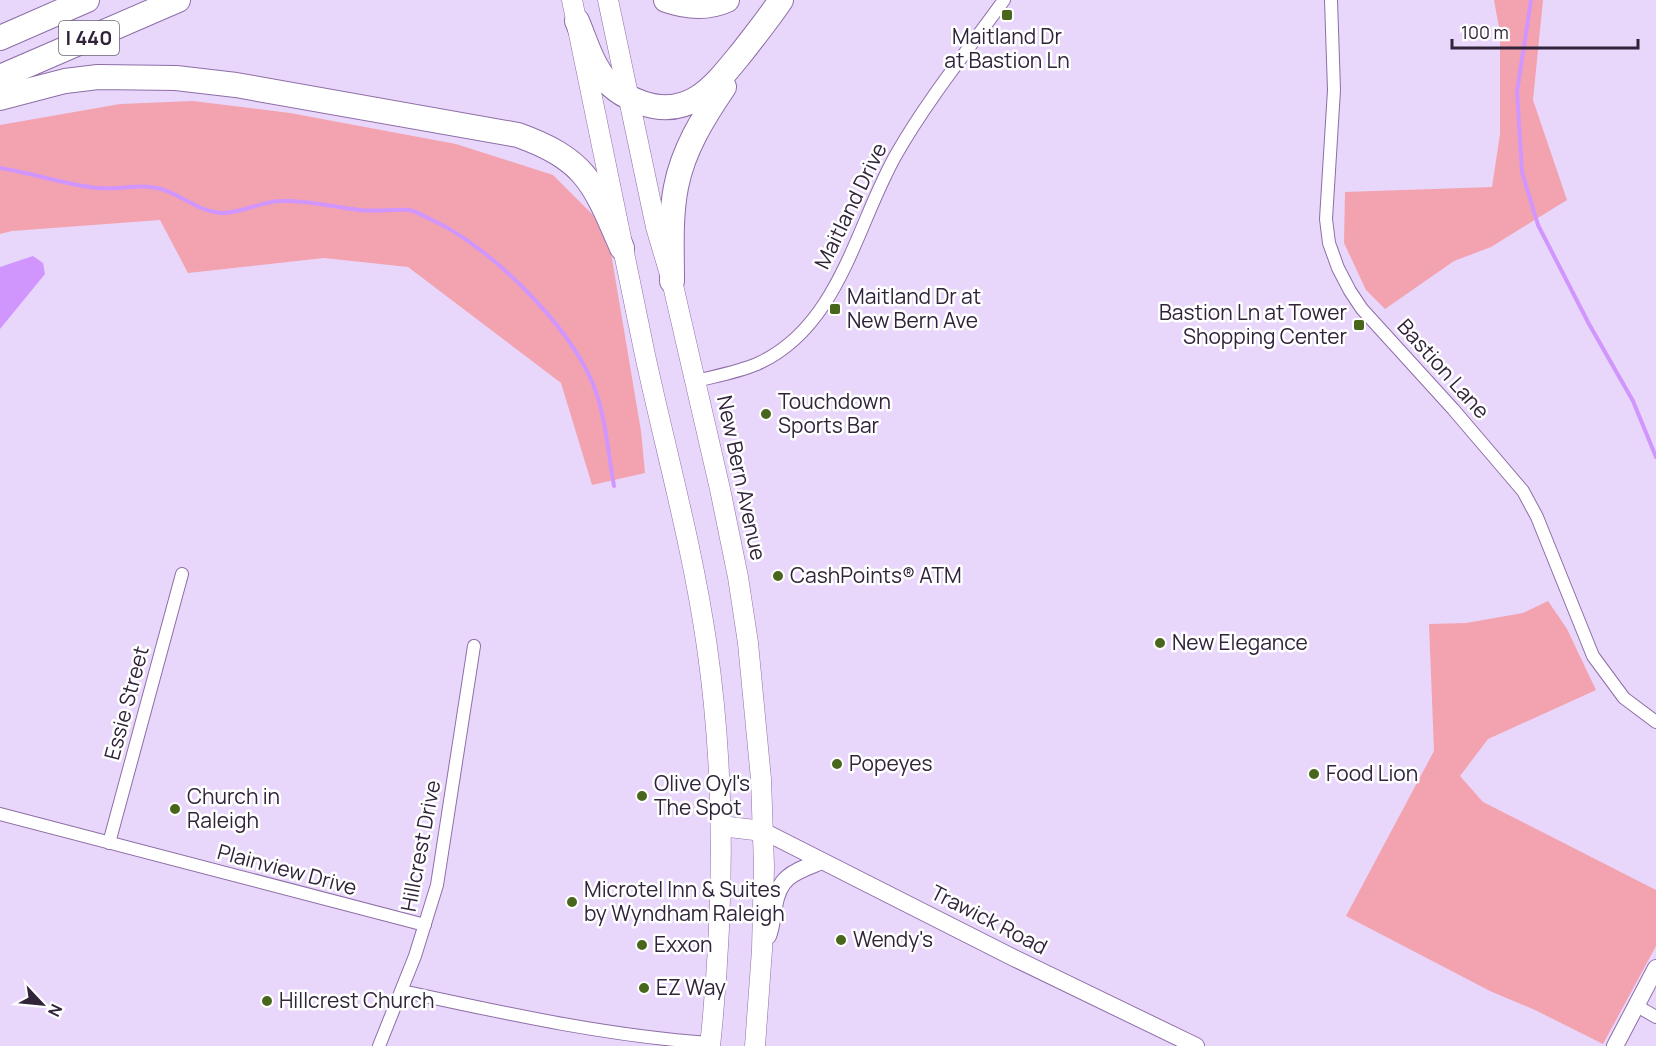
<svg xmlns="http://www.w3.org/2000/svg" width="1656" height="1046" font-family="Manrope,sans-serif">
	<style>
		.green { fill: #f3a3af }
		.water { fill: #d096fd }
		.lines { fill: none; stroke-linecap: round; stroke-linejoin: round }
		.stream { stroke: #d096fd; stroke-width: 4 }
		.minor-casing { stroke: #8d6ea6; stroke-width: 14 }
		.tertiary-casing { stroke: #8d6ea6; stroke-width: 18 }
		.primary-casing { stroke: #8d6ea6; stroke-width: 21 }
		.motorway-casing { stroke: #8d6ea6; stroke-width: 26 }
		.minor { stroke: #fff; stroke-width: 12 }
		.tertiary { stroke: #fff; stroke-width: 16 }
		.primary { stroke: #fff; stroke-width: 20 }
		.motorway { stroke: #fff; stroke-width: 24 }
		.poi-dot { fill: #48671d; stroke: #fff; stroke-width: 2 }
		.labels { text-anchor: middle; stroke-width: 5; stroke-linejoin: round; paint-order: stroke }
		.shield { fill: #fff; stroke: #6e6575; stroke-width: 1.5 }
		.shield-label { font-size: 20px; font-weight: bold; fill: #30233a }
		.poi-label { font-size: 21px; fill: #30233a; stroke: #fff; text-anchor: start }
		.street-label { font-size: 21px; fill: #30233a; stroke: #fff }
	</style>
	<rect width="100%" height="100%" fill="#e9d6fb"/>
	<path class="green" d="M 1494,0 L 1543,0 L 1533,100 L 1567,200 L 1491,247 L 1454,261 L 1385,309 L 1366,290 L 1344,243 L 1345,192 L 1492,187 L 1500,134 L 1500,33 Z
		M 193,101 L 290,113 L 456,144 L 553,175 L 593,215 L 611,253 L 641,431 L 645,473 L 592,485 L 561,383 L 408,267 L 324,258 L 188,273 L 160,220 L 12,231 L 0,234 L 0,125 L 120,104 Z
		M 1548,601 L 1567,629 L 1596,690 L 1488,739 L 1460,776 L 1483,802 L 1656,890 L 1656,946 L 1603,1044 L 1535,1010 L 1490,991 L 1346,916 L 1434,751 L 1429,624 L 1466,623 L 1523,613 Z"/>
	<path class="water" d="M 33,256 L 43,263 L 45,274 L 0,329 L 0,267 Z"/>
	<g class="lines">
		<path class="stream" d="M 1531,0 L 1517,92 L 1522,172 L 1538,225 L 1589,324 L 1633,401 L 1656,457
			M 0,168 C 33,173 65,185 98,188 C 119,190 141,183 161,189 C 182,195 198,211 220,213 C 241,214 261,201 282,201 C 308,200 333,207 359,210 C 375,212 392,209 409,210 C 416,211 423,216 430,219 C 489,245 568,324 593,384 C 606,416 608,453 614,486"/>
		<g class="minor-casing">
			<path id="minor" d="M 1331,0 L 1334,90 L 1326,219 L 1329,243 L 1338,268 L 1350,291 L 1362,309 L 1453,409 L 1523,491 L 1537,517 L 1593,656 L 1624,698 L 1656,722
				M 696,381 C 716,376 738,372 757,364 C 840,327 856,224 897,153 C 928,99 968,50 1004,0
				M 0,814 L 425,925
				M 109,843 L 182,574
				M 402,991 C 504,1013 606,1036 710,1043
				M 1637,1006 L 1656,1017
				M 379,1046 L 415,956 L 437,885 L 474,646"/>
		</g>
		<g class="tertiary-casing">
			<path id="tertiary" d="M 763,831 L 1014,958 L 1196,1046
				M 768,936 C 772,926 772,917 774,907 C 779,875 795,872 822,861
				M 1615,1046 L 1656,968"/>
		</g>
		<g class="primary-casing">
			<path id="primary" d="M 572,0 C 597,118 620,237 645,355 C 666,452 693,548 707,647 C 726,779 724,914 710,1046
				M 608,0 L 656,227 L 672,281 L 720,489 L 738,577 L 748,643 L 761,779 L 764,866 L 762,950 L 755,1046
				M 721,826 L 763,831"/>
		</g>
		<g class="motorway-casing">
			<path id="motorway" d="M 666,0 C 686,7 707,9 727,0
				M 577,21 C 584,37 589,56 599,71 C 609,87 625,97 642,103 C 691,120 716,84 743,51 C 756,34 769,18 781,0
				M 0,38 L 87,0
				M 0,77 L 178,0
				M 0,98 L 65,81 L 98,77 L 176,78 L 236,85 L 518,135 C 587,160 594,184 622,248
				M 672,281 C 672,250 670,218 676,187 C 683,150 703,118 724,87"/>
		</g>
		<use href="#minor" class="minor"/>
		<use href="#tertiary" class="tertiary"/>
		<use href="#primary" class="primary"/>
		<use href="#motorway" class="motorway"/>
	</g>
	<g class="poi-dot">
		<rect x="1001" y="9" width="12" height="12" rx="3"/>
		<rect x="829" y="303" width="12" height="12" rx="3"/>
		<rect x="1353" y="319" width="12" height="12" rx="3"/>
		<circle cx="766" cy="414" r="6"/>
		<circle cx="778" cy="576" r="6"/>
		<circle cx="1160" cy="643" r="6"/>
		<circle cx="837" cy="764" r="6"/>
		<circle cx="1314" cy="774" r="6"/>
		<circle cx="642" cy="796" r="6"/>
		<circle cx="175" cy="809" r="6"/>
		<circle cx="572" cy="902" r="6"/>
		<circle cx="841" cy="940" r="6"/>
		<circle cx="642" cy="945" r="6"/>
		<circle cx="644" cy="988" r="6"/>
		<circle cx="267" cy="1001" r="6"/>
	</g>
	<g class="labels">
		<rect class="shield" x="59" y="21" width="60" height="34" rx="4.5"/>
		<g class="shield-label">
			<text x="89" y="45">I 440</text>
		</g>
		<g class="poi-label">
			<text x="1007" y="44" text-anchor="middle">Maitland Dr<tspan x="1007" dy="24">at Bastion Ln</tspan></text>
			<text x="847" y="304">Maitland Dr at<tspan x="847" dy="24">New Bern Ave</tspan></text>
			<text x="1347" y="320" text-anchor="end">Bastion Ln at Tower<tspan x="1347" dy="24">Shopping Center</tspan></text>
			<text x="778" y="409">Touchdown<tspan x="778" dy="24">Sports Bar</tspan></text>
			<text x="790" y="583">CashPoints® ATM</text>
			<text x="1172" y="650">New Elegance</text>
			<text x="849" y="771">Popeyes</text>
			<text x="1326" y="781">Food Lion</text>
			<text x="654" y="791">Olive Oyl's<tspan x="654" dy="24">The Spot</tspan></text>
			<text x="187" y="804">Church in<tspan x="187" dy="24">Raleigh</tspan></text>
			<text x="584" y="897">Microtel Inn &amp; Suites<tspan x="584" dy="24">by Wyndham Raleigh</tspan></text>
			<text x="853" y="947">Wendy's</text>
			<text x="654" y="952">Exxon</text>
			<text x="656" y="995">EZ Way</text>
			<text x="279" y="1008">Hillcrest Church</text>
		</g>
		<g class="street-label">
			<text transform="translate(851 206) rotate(-64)" y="7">Maitland Drive</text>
			<text transform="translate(1443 369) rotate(48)" y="7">Bastion Lane</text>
			<text transform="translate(741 478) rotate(78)" y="7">New Bern Avenue</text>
			<text transform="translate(127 703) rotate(-75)" y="7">Essie Street</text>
			<text transform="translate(421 846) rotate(-79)" y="7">Hillcrest Drive</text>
			<text transform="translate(287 870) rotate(15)" y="7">Plainview Drive</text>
			<text transform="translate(989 920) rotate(27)" y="7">Trawick Road</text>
		</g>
	</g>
	<g transform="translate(42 1004) rotate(116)" stroke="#ffffff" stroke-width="4.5" paint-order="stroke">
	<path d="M0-4.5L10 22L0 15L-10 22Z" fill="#30233a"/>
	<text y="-9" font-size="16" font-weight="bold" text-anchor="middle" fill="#30233a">N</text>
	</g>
	<path d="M1452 39v9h186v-9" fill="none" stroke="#30233a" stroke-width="3"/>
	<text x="1461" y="39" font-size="18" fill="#30233a" stroke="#ffffff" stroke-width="4.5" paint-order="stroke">100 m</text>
</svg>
